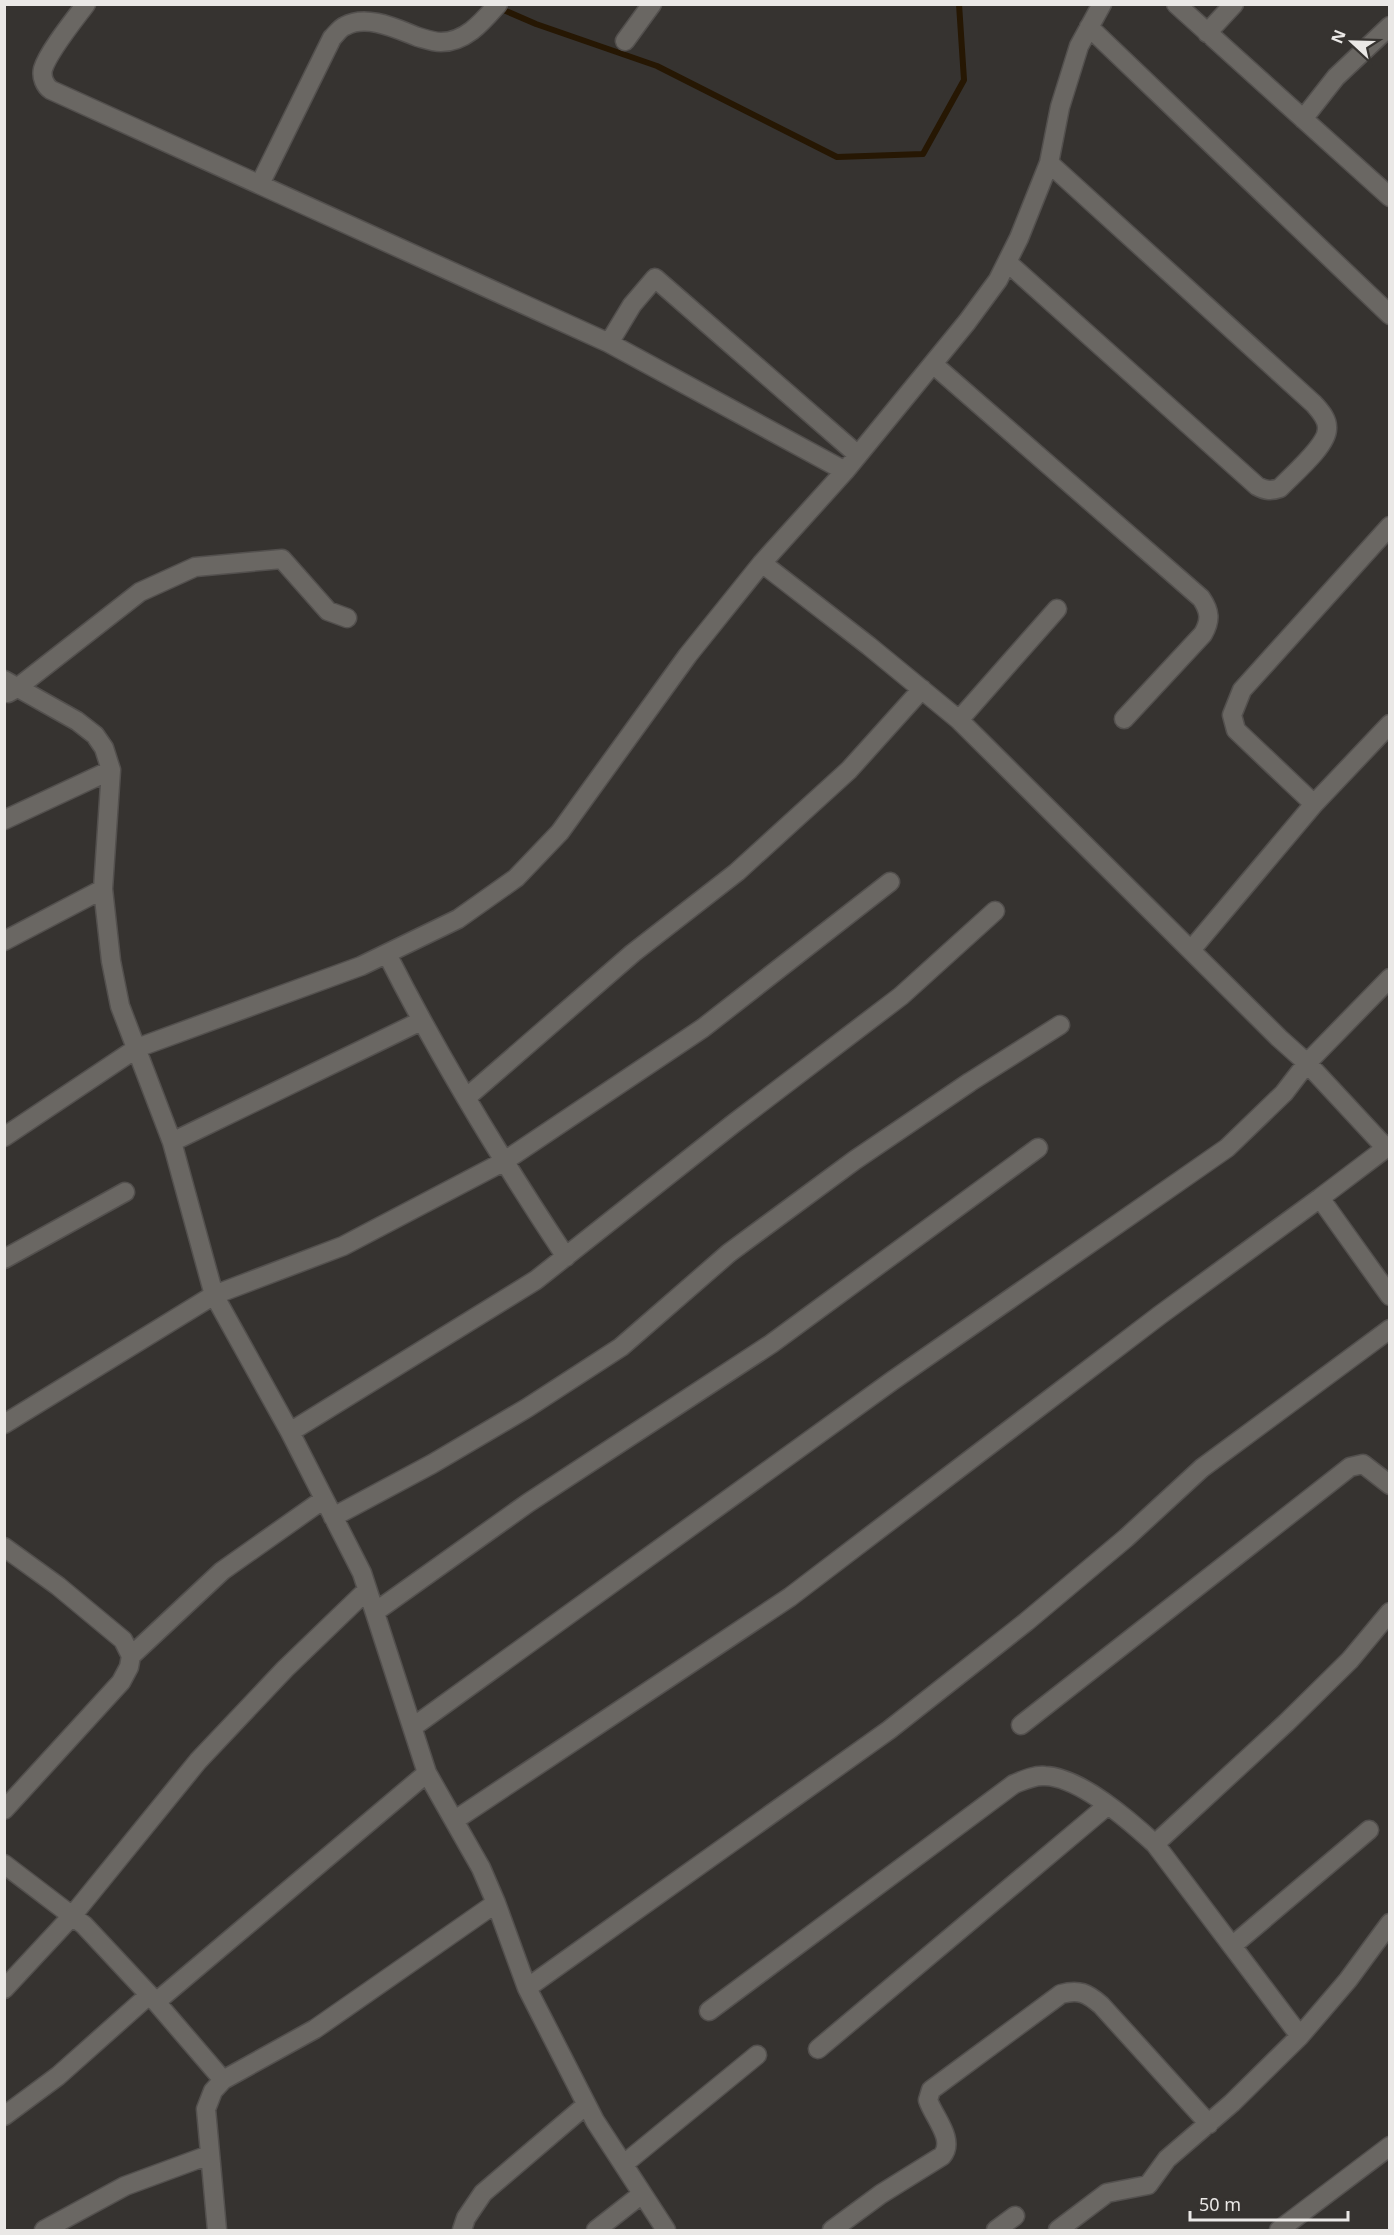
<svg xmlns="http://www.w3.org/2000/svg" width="1394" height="2235" font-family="'Noto Sans',sans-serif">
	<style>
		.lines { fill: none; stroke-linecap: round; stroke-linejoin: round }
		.stream { stroke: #261703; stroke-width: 6 }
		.minor-casing { stroke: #53504e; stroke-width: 21 }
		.minor { stroke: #6a6763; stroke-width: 18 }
	</style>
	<rect width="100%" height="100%" fill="#363330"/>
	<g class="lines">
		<path class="stream" d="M 499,8 L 536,24 L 657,66 L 837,157 L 923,154 L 964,80 L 959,4"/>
		<g class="minor-casing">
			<path id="minor" d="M 86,4 C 74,20 48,52 43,69 C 41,77 45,86 51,90 L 609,343 L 845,471
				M 1176,4 L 1390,197
				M 1089,27 L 1390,315
				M 1207,33 L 1234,4
				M 625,41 L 652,4
				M 1303,119 L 1336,77 L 1390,26
				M 260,184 L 332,38 C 336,34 340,28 345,26 C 367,14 397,29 418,37 C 425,39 433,42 441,42 C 466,42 483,21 498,4
				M 1007,262 L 1257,486 C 1266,491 1271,491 1280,488 C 1292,475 1327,446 1327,429 C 1328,419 1320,411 1314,404 L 1049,163
				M 609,343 L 632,305 L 655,278 L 858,455
				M 933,364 L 1201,598 C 1210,611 1211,620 1203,634 L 1124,719
				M 4,680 L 77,721 L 95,735 L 104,748 L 111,770 L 103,889 L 111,961 L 120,1006 L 172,1142 L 214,1295 L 290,1432 L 362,1573 L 427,1773 L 481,1868 L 496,1903 L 527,1988 L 595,2121 L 666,2230
				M 8,693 L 17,688 L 140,592 L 195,567 L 282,559 L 328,611 L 347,618
				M 959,720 L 1057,609
				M 1314,804 L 1236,730 L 1232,715 L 1242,690 L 1390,526
				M 4,820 L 111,770
				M 4,941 L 103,889
				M 1191,950 L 1314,804 L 1390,724
				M 387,954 C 440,1059 501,1159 566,1257
				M 466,1098 L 633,953 L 737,872 L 849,770 L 922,689
				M 4,1137 L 137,1048 L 361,966 L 458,919 L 516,878 L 560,832 L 688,655 L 762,563 L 845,471 L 967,322 L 998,280 L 1019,238 L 1049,163 L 1060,107 L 1079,46 L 1102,4
				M 172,1142 L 421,1021
				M 1386,1148 L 1307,1063 L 1390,978
				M 1320,1198 L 1390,1145
				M 4,1259 L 125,1192
				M 4,1424 L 214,1295 L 343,1246 L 503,1162 L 703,1028 L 890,882
				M 290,1432 L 536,1280 L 733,1124 L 901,996 L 995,911
				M 333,1517 L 432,1464 L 527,1408 L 621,1347 L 729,1253 L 855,1160 L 970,1082 L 1060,1025
				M 4,1547 L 58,1586 L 123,1640 L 131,1656 L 129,1667 L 121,1682 L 4,1810
				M 375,1612 L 528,1503 L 771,1344 L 1038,1148
				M 131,1656 L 222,1571 L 324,1499
				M 1021,1725 L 1350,1467 L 1363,1464 L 1390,1485
				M 413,1727 L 892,1381 L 1227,1148 L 1284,1093 L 1307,1063 L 1279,1038 L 959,720 L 869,646 L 762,563
				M 455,1820 L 790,1597 L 1160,1315 L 1320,1198 L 1390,1296
				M 1155,1844 L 1286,1723 L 1350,1660 L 1390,1612
				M 4,1864 L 84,1925 L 156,2002 L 223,2080
				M 1232,1946 L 1369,1830
				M 527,1988 L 889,1730 L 1026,1622 L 1126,1538 L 1202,1468 L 1390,1329
				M 4,1989 L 72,1916 L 198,1761 L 285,1669 L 367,1590
				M 156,2002 L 427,1773
				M 709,2011 L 1014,1784 C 1024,1780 1034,1775 1045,1776 C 1080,1777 1130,1821 1155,1844 L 1300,2036
				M 818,2049 L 1108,1805
				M 4,2116 L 58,2076 L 149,1995
				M 624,2164 L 757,2055
				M 44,2230 L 125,2186 L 209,2155
				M 217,2230 L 206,2109 L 213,2091 L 223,2080 L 315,2029 L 496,1903
				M 462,2230 L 466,2218 L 483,2193 L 586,2105
				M 596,2230 L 642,2194
				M 832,2230 L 881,2194 L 942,2156 C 956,2140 933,2116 928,2100 L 931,2090 L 1061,1994 C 1079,1989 1087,1993 1101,2005 L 1209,2124
				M 996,2230 L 1015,2216
				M 1058,2230 L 1107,2193 L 1148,2185 L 1167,2159 L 1232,2103 L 1300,2036 L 1348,1980 L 1390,1923
				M 1279,2230 L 1390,2146"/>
		</g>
		<use href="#minor" class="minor"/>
	</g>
	<rect width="1394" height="2235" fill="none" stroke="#eae8e6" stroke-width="12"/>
	<g transform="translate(1352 42) rotate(292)" stroke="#363330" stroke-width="4.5" paint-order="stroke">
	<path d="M0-4.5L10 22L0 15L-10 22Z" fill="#eae8e6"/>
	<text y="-9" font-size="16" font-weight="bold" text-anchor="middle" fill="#eae8e6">N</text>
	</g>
	<path d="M1190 2211v9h158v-9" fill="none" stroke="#eae8e6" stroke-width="3"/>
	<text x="1199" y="2211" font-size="18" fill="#eae8e6" stroke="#363330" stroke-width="4.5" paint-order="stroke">50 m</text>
</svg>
